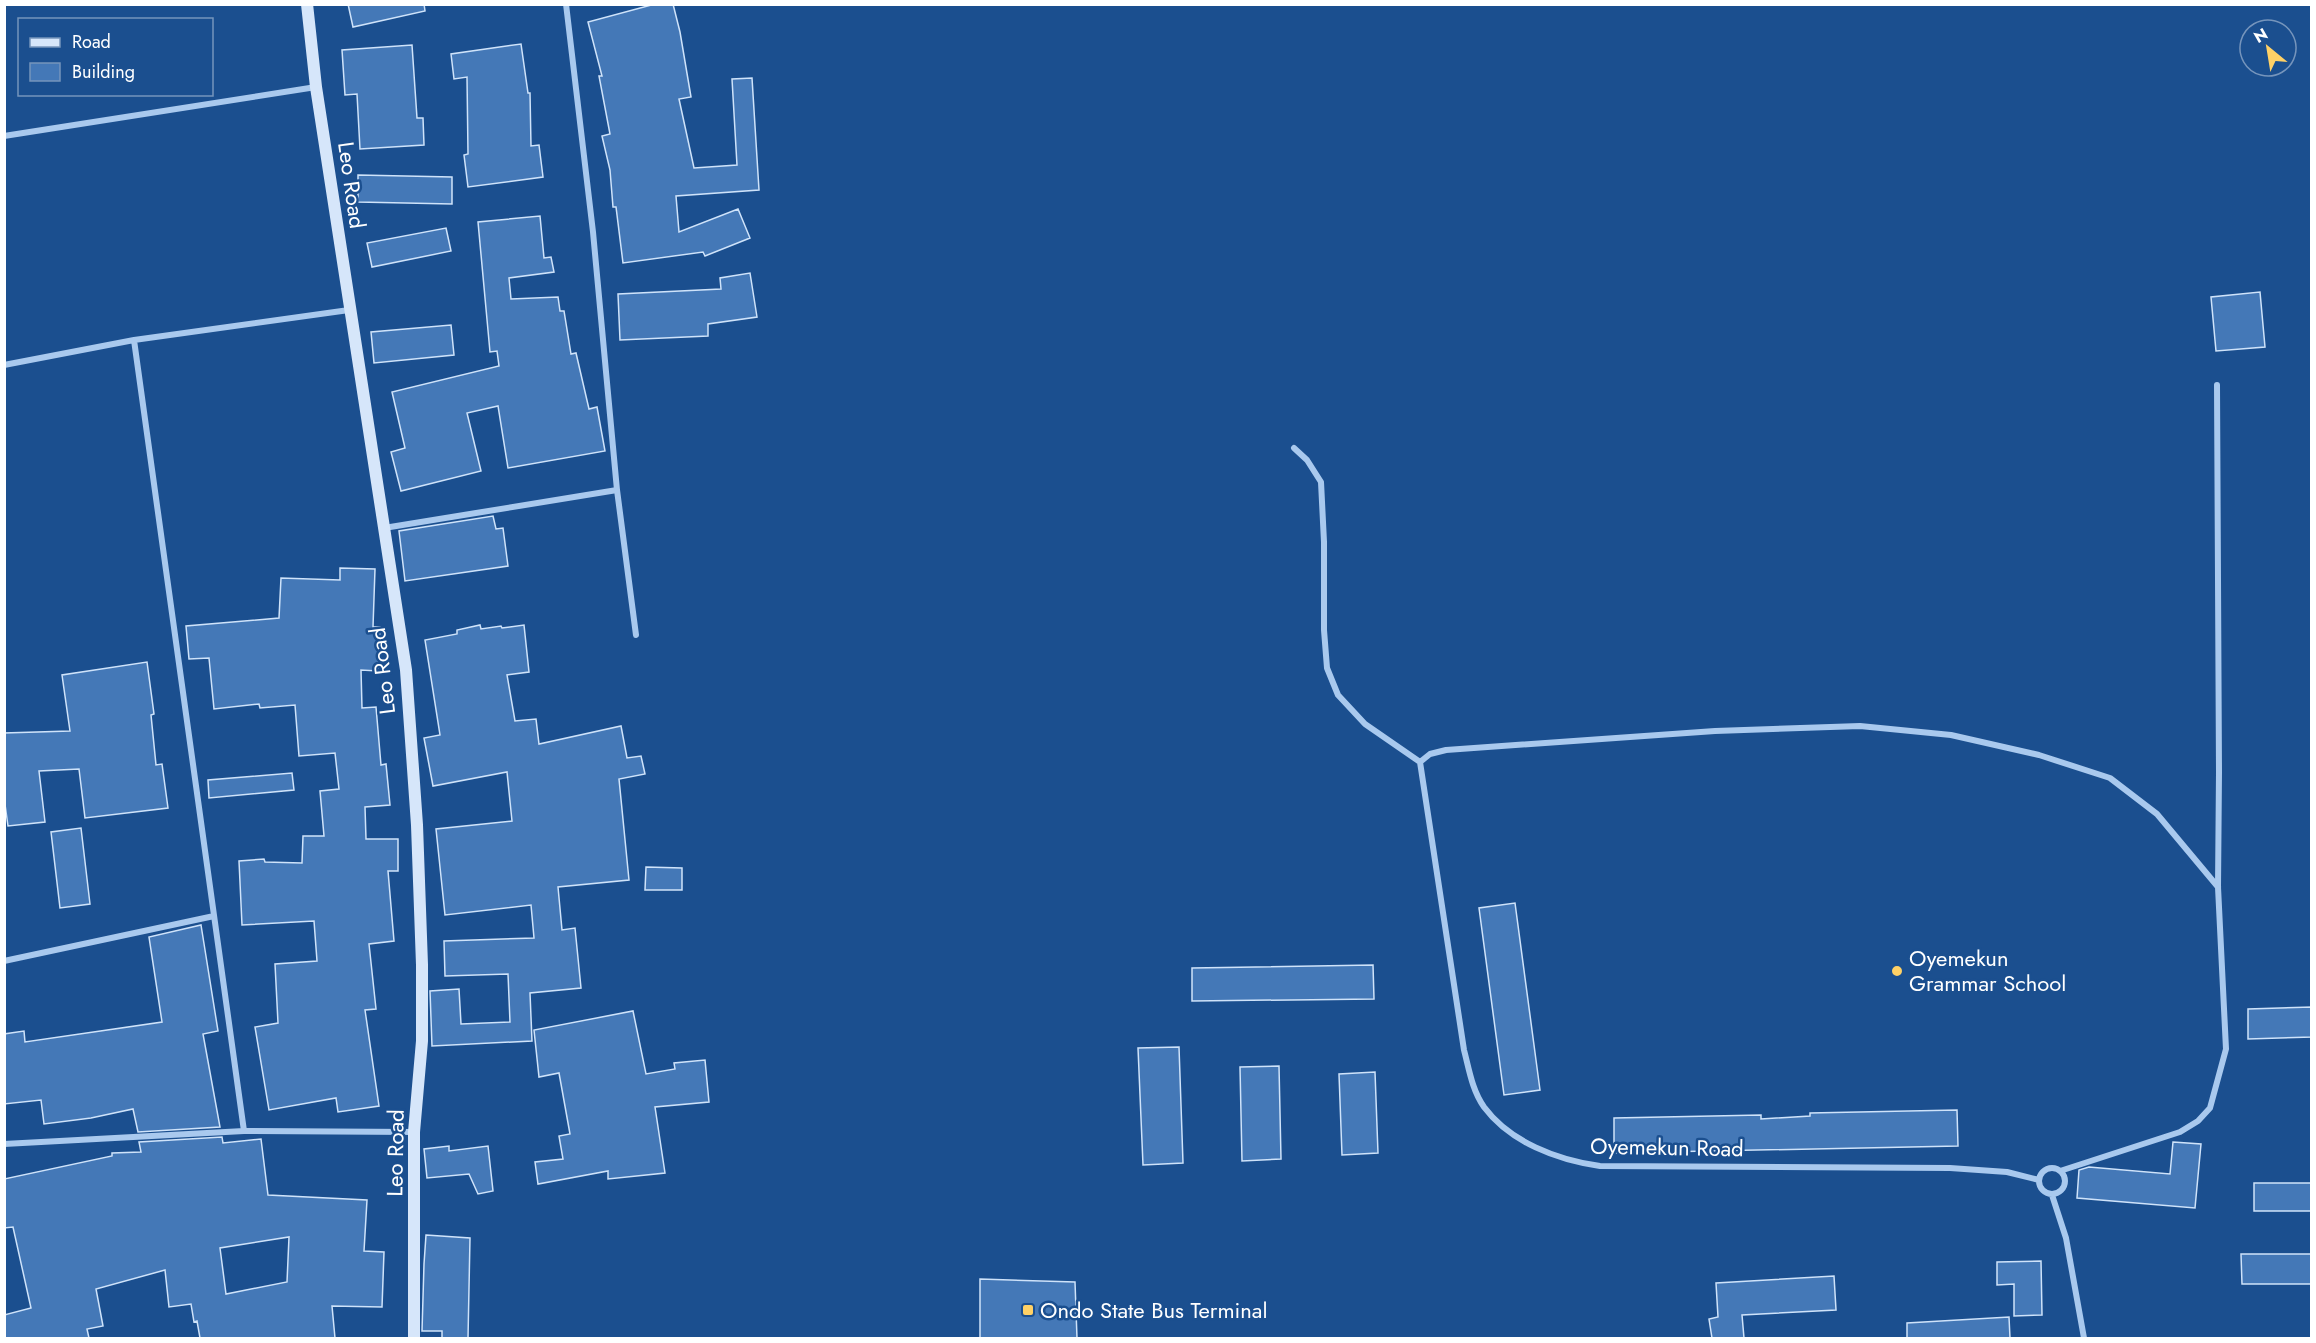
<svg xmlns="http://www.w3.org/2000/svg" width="2316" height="1343" font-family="Jost,sans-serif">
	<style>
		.building { fill: #4478b7; stroke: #cfe3fa; stroke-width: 1.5; fill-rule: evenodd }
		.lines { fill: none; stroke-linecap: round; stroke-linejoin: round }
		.street { stroke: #a9c9ee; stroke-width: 6 }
		.secondary { stroke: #d6e6fa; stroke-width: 12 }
		.poi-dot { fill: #ffd166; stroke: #1b4f8f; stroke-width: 2 }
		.labels { text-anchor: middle; stroke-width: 5; stroke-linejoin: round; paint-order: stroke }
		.street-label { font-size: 22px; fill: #fff; stroke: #1b4f8f }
		.poi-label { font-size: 22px; fill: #fff; stroke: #1b4f8f; text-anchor: start }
	</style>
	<rect width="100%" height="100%" fill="#1b4f8f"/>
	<path class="building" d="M 348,4 L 424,4 L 425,11 L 353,27 Z
		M 655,4 L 673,4 L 680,32 L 691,97 L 679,99 L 694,168 L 737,165 L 732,79 L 752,78 L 759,190 L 676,196 L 679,232 L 738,209 L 750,238 L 705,256 L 703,252 L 623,263 L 616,207 L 613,207 L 610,170 L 602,136 L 610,134 L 599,76 L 602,76 L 588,22 Z
		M 521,44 L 528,93 L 530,93 L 531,146 L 539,145 L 543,177 L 468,187 L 464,155 L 468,154 L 467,77 L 454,79 L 451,54 Z
		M 412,45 L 417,118 L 423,118 L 424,145 L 360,149 L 357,94 L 345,95 L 342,50 Z
		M 358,175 L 452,177 L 452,204 L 358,202 Z
		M 540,216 L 544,258 L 551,257 L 554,272 L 509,278 L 511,299 L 558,297 L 560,311 L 564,311 L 571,354 L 576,353 L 589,409 L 597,407 L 605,451 L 508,468 L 498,406 L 467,413 L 481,471 L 401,491 L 391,452 L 405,448 L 392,392 L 499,366 L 497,351 L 490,352 L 478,222 Z
		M 446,228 L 451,251 L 372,267 L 367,243 Z
		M 750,273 L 757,317 L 708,324 L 708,336 L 620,340 L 618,294 L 721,289 L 720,278 Z
		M 2260,292 L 2265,347 L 2216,351 L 2211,297 Z
		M 451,325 L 454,355 L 374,363 L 371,332 Z
		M 493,516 L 496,529 L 503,528 L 508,566 L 405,581 L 399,531 Z
		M 340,568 L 375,569 L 373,627 L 380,627 L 378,671 L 361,670 L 362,708 L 376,707 L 381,765 L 386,764 L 390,805 L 365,807 L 366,839 L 398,839 L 398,871 L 388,871 L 394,941 L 369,944 L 376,1009 L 365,1010 L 379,1106 L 338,1112 L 336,1098 L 269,1110 L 255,1027 L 278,1023 L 275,964 L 317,961 L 314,921 L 242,925 L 239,861 L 264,859 L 265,862 L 302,863 L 303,836 L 324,836 L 320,791 L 339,789 L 335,753 L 299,756 L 295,705 L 260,708 L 259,704 L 214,709 L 209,658 L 189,659 L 186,626 L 279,618 L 281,578 L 340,580 Z
		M 480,625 L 481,629 L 501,626 L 502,628 L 524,625 L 529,672 L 507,675 L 515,721 L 536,719 L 539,744 L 621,726 L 627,758 L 641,756 L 645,774 L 619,779 L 629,880 L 558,887 L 562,930 L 575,928 L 581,988 L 530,993 L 532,1041 L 432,1046 L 430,991 L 459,989 L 461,1024 L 510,1022 L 508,974 L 445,976 L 444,941 L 534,938 L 531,905 L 445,915 L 436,829 L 512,821 L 507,772 L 433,786 L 424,738 L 440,735 L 425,640 L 457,634 L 457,630 Z
		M 147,662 L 154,714 L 151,715 L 156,765 L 162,764 L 168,808 L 85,818 L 79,769 L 39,771 L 45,822 L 8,826 L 4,797 L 4,733 L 70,731 L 62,675 Z
		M 292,773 L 294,790 L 209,798 L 208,780 Z
		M 81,828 L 90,904 L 60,908 L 51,832 Z
		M 646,867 L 682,868 L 682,890 L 645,890 Z
		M 1515,903 L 1540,1090 L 1504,1095 L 1479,908 Z
		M 201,925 L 218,1031 L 203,1034 L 220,1127 L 138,1132 L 133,1109 L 91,1118 L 44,1124 L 41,1100 L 4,1104 L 4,1034 L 24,1031 L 25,1042 L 162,1022 L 149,937 Z
		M 1373,965 L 1374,999 L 1192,1001 L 1192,968 Z
		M 2312,1007 L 2312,1037 L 2248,1039 L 2248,1009 Z
		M 633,1011 L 646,1074 L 675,1069 L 674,1063 L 705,1060 L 709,1102 L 655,1107 L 665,1173 L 608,1179 L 608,1171 L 538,1184 L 535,1162 L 563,1159 L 559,1136 L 570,1134 L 559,1073 L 539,1077 L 534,1030 Z
		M 1179,1047 L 1183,1163 L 1143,1165 L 1138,1048 Z
		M 1279,1066 L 1281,1159 L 1242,1161 L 1240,1067 Z
		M 1375,1072 L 1378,1153 L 1342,1155 L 1339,1074 Z
		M 1957,1110 L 1958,1146 L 1614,1153 L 1614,1118 L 1761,1115 L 1761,1119 L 1810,1116 L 1810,1113 Z
		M 222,1137 L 223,1143 L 261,1139 L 268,1195 L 367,1200 L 364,1251 L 384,1252 L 382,1307 L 332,1306 L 335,1338 L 200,1338 L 197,1321 L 194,1322 L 191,1304 L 169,1307 L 165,1270 L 96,1289 L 103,1326 L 87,1329 L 89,1338 L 4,1338 L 4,1315 L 31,1308 L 13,1227 L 4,1228 L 4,1179 L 112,1156 L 112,1153 L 141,1152 L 139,1142 ZM 289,1237 L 287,1282 L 226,1294 L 220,1248 Z
		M 2173,1142 L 2201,1144 L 2195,1208 L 2077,1198 L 2079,1170 L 2089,1167 L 2170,1174 Z
		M 449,1146 L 449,1151 L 488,1146 L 493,1191 L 478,1194 L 469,1174 L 427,1178 L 424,1149 Z
		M 2254,1183 L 2312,1183 L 2312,1211 L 2254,1211 Z
		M 426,1235 L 470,1238 L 468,1338 L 442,1338 L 442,1331 L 422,1331 L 424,1264 Z
		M 2241,1254 L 2311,1254 L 2311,1284 L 2242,1284 Z
		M 2041,1261 L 2042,1315 L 2014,1316 L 2014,1284 L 1997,1285 L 1997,1262 Z
		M 1834,1276 L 1836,1310 L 1742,1315 L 1744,1338 L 1712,1338 L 1709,1319 L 1718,1317 L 1716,1283 Z
		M 980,1279 L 1075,1282 L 1077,1338 L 980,1338 Z
		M 2009,1317 L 2010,1338 L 1907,1338 L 1907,1323 Z"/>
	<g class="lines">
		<path class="street" d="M 566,4 L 593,232 L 617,490 L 636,635
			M 4,136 L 316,87
			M 134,340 L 244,1131
			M 4,365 L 134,340 L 349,310
			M 1294,448 L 1307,460 L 1321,482 L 1324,542 L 1324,630 L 1327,668 L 1338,695 L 1365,724 L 1420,762
			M 384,528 L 617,490
			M 1420,762 L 1464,1050 C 1469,1069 1472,1090 1484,1107 C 1510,1142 1557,1160 1600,1166 L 1950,1168 L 2007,1172 L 2039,1180
			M 1420,762 L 1430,754 L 1446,750 L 1715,731 L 1860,726 L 1951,735 L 2039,755 L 2110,778 L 2157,814 L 2218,887
			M 4,961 L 214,916
			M 4,1144 L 244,1131 L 414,1132
			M2039 1181a13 13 0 1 1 26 0a13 13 0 1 1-26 0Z
			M 2060,1171 L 2180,1132 L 2198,1121 L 2210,1108 L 2226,1049 L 2218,887 L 2219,772 L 2217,385
			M 2052,1195 L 2066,1238 L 2084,1338"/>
		<path class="secondary" d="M 307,4 L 316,87 L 406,670 L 417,825 L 422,965 L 422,1041 L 414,1132 L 414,1338"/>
	</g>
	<g class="poi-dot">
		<circle cx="1897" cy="971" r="6"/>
		<rect x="1022" y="1304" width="12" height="12" rx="3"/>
	</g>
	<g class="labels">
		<g class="street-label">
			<text transform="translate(352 185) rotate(82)" y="8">Leo Road</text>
			<text transform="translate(382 671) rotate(-97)" y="8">Leo Road</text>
			<text transform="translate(1667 1147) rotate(1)" y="8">Oyemekun Road</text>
			<text transform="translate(395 1153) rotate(-89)" y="8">Leo Road</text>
		</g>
		<g class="poi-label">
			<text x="1909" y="966">Oyemekun<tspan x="1909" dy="25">Grammar School</tspan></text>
			<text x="1040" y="1318">Ondo State Bus Terminal</text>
		</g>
	</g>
	<rect width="2316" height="1343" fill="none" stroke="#ffffff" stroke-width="12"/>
	<rect x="18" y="18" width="195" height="78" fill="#1b4f8f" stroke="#7695bc" stroke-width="1.5"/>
	<rect x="30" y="38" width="30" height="9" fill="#d6e6fa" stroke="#7695bc" stroke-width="1.5"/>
	<text x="72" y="48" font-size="18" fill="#ffffff">Road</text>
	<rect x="30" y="63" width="30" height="18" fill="#4478b7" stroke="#7695bc" stroke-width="1.5"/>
	<text x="72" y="78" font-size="18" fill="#ffffff">Building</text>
	<g transform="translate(2268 48) rotate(330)"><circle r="28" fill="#1b4f8f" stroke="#7695bc" stroke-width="1.5"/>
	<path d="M0-4.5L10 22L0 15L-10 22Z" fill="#ffd166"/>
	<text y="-9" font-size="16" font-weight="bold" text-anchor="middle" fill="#ffffff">N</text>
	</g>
</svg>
